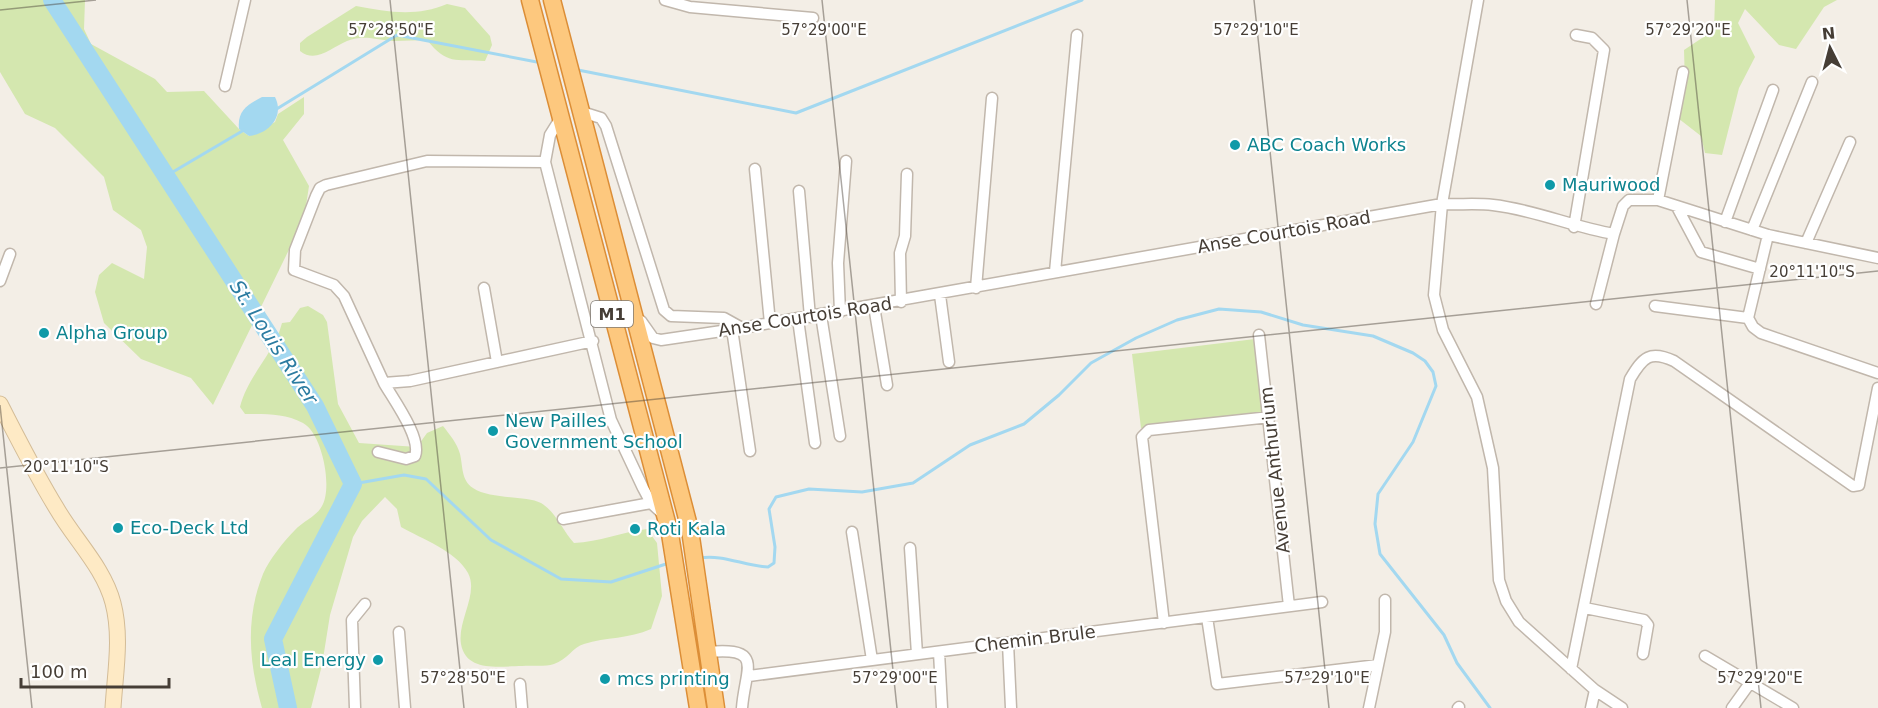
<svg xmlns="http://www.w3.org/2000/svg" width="1878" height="708" font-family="'DejaVu Sans',sans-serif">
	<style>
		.green { fill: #d4e7af }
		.water { fill: #a3d8f0 }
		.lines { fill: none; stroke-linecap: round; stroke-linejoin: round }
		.stream { stroke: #a3d8f0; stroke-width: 3 }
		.river { stroke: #a3d8f0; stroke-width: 18 }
		.minor-casing { stroke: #c1b7ac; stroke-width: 13 }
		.secondary-casing { stroke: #d3bc97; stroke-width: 17 }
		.trunk-casing { stroke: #dc8e37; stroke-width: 19 }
		.minor { stroke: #fff; stroke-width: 10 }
		.secondary { stroke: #feeac5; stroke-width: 15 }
		.trunk { stroke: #fdc87e; stroke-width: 16 }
		.ticks { fill: none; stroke: #463e36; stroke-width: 1.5; stroke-opacity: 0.45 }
		.culture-dot { fill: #0f9aa8; stroke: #fff; stroke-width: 2 }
		.labels { text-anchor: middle; stroke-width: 4.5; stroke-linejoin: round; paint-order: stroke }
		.shield { fill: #fff; stroke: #7e7872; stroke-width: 1.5 }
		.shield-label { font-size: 16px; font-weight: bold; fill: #463e36 }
		.culture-label { font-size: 18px; fill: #0d838f; stroke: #fff; text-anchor: start }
		.street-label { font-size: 18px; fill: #463e36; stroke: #fff }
		.water-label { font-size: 20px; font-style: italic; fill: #2c7ca1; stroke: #fff }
		.ticks-label { font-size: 15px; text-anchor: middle; fill: #463e36; stroke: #fff; stroke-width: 4.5; stroke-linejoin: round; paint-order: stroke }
	</style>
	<rect width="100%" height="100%" fill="#f3eee6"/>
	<path class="green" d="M 0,0 L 85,0 L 84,29 L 91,44 L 155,79 L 167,92 L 204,91 L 239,129 L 249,136 L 275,122 L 278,114 L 304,97 L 304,114 L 283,140 L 309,186 L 304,219 L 213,405 L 191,378 L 141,359 L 104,323 L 95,292 L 99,275 L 112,263 L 144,279 L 147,247 L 141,230 L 113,210 L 104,177 L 55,128 L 25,114 L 0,72 Z
		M 1715,0 L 1837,0 L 1824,7 L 1796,49 L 1779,45 L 1745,9 L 1738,23 L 1755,57 L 1739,88 L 1722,155 L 1705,153 L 1701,136 L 1674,115 L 1685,84 L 1684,50 L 1714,30 Z
		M 447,4 L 465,8 L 490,36 L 492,45 L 485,61 C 455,59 447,65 427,40 C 416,40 405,41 394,41 C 377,40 364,34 347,41 C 332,47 316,64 300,51 L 300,43 L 307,37 L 356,6 C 387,12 417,17 447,4 Z
		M 308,306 L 323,315 L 327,322 L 338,404 L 359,443 L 417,447 L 427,433 L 443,426 C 450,435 457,443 460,454 C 463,466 461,480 473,488 C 491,500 526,495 541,503 C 555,511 563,531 574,543 C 599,542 622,532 647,529 L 657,543 L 662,596 L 651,629 C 629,639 606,637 584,644 C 573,647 567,660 554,664 C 545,667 532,665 522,666 C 501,666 466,673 461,644 C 457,621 479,594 468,573 C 456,551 422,539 401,527 L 397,509 L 385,497 L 362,521 L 353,537 L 330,615 L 322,665 L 311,708 L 262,708 C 249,663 245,619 263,574 C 269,560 284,541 295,530 C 302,522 317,516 322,506 C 333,487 322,433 303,423 C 284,413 266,414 245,414 L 240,407 C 248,375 274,354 282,323 L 290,322 L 300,308 Z
		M 1255,339 L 1264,413 L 1141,428 L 1132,354 Z"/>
	<path class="water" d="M 262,97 L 275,97 C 285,117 268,134 249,136 L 239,129 C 237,111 247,105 262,97 Z"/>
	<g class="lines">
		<path class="stream" d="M 578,70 L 796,113 L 1082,0
			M 275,110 L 397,35 L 542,63
			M 166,176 L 244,130
			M 353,484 L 404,475 L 426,479 L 491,540 L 561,579 L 611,582 L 669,563
			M 700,558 C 722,554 745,566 768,567 L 774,563 L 775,547 L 769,509 L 776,497 L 809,489 L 862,492 L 913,483 L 970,445 L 1024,424 L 1059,395 L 1091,363 L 1136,338 L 1177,320 L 1219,309 L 1261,312 L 1303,325 L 1373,336 L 1413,353 L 1425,361 L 1433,372 L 1436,386 L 1413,442 L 1378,494 L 1375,524 L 1380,554 L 1444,635 L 1457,663 L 1490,708"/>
		<path class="river" d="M 52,0 L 315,406 L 353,484 L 273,639 L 288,708"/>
		<g class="minor-casing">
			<path id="minor" d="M 665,0 L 690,7 L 813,18
				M 1478,0 L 1442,204 L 1434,295 L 1443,330 L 1477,397 L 1493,468 L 1499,580 L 1506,601 L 1519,622 L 1595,690 L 1622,708
				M 225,86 L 245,0
				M 582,112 L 601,118 L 606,126 L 664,310 L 671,316 L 724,318 L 742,328
				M 560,119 L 550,135 L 545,162 L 611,420 L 643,488 L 651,503 L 664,515
				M 545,162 L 427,161 L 326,185 L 320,188 L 316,196 L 295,250 L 294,270 L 334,285 L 344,296 L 384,383 L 410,381 L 593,341
				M 755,169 L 770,323
				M 799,191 L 810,317
				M 1658,200 L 1683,72
				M 1677,207 L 1701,252 L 1760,269
				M 1725,222 L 1773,90
				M 1574,227 L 1604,50 L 1592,38 L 1576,35
				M 1752,230 L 1812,82
				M 1768,235 L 1748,318 L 1753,327 L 1761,333 L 1878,373
				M 1806,243 L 1850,142
				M 1055,272 L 1077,35
				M 0,281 L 10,254
				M 484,288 L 497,362
				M 976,288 L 992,98
				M 940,295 L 949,362
				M 901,302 L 900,253 L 905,236 L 907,174
				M 1596,304 L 1614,234
				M 874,306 L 887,385
				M 1655,306 L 1748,318
				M 840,312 L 838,263 L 846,161
				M 821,315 L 840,436
				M 798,319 L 815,443
				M 641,321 L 653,338 L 661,340 L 742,328 L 1442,204 C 1458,205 1476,203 1493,205 C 1532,209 1573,227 1614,234 L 1623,206 L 1629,200 L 1658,200 L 1768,235 L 1878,258
				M 732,329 L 750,451
				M 1259,335 L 1289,606
				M 378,452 L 406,459 L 415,456 C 422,438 393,399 384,383
				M 563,519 L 651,503
				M 852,532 L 872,660
				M 910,548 L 917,654
				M 1585,608 L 1644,620 L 1648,625 L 1643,654
				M 1207,617 L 1217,684 L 1378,665
				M 1164,623 L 1142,437 L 1149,430 L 1270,417
				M 399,632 L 405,708
				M 1008,643 L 1011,708
				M 708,652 C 765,647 745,668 742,708
				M 939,652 L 942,708
				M 1705,656 L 1793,708
				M 1571,669 L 1630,379 C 1643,357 1650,350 1674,361 L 1853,486 L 1859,485 L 1860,479 L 1878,388
				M 749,676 L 1322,602
				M 520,684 L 522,708
				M 355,708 L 352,620 L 365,604
				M 1369,708 L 1385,632 L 1385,600
				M 1458,708 L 1459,707
				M 1591,708 L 1595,690
				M 1732,708 L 1750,683"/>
		</g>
		<g class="secondary-casing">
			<path id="secondary" d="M 0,404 C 18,439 36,475 57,509 C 75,540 104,568 113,603 C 122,637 115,674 113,708"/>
		</g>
		<g class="trunk-casing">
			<path id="trunk" d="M 530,0 L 670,534 L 698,708
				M 552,0 L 690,530 L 716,708"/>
		</g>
		<use href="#minor" class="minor"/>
		<use href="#secondary" class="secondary"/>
		<use href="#trunk" class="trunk"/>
	</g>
	<path class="ticks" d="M 390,0 L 464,708M 822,0 L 897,708M 1254,0 L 1329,708M 1687,0 L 1761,708M 0,10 L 96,0M 0,405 L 32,708M 0,468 L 1878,271"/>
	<g class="culture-dot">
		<circle cx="1235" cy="145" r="6"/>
		<circle cx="1550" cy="185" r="6"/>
		<circle cx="44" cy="333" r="6"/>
		<circle cx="493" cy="431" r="6"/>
		<circle cx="118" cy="528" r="6"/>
		<circle cx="635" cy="529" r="6"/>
		<circle cx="378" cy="660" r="6"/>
		<circle cx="605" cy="679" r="6"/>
	</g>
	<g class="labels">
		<rect class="shield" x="591" y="301" width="42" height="26" rx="4.5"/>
		<g class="shield-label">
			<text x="612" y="320">M1</text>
		</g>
		<g class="culture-label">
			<text x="1247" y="151">ABC Coach Works</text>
			<text x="1562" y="191">Mauriwood</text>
			<text x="56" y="339">Alpha Group</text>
			<text x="505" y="427">New Pailles<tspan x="505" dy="21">Government School</tspan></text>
			<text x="130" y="534">Eco-Deck Ltd</text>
			<text x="647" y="535">Roti Kala</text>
			<text x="366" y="666" text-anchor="end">Leal Energy</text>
			<text x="617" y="685">mcs printing</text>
		</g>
		<g class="street-label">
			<text transform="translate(1284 232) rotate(-10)" y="6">Anse Courtois Road</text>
			<text transform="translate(805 317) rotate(-9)" y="6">Anse Courtois Road</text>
			<text transform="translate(1275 470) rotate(-96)" y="6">Avenue Anthurium</text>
			<text transform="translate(1035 639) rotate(-7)" y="6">Chemin Brule</text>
		</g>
		<g class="water-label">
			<text transform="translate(274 342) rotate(57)" y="7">St. Louis River</text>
		</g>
	</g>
	<g class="ticks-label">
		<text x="391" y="35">57°28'50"E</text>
		<text x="824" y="35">57°29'00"E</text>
		<text x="1256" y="35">57°29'10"E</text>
		<text x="1688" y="35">57°29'20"E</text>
		<text x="1812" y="277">20°11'10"S</text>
		<text x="66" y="472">20°11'10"S</text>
		<text x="463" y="683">57°28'50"E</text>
		<text x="895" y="683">57°29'00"E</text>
		<text x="1327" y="683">57°29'10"E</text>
		<text x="1760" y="683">57°29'20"E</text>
	</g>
	<g transform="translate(1830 48) rotate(354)" stroke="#ffffff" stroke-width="4.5" paint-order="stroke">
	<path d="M0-4.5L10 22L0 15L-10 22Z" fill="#463e36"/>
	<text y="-9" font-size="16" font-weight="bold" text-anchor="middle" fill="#463e36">N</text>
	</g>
	<path d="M21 678v9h148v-9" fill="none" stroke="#463e36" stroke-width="3"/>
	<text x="30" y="678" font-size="18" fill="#463e36" stroke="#ffffff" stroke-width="4.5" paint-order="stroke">100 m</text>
</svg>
